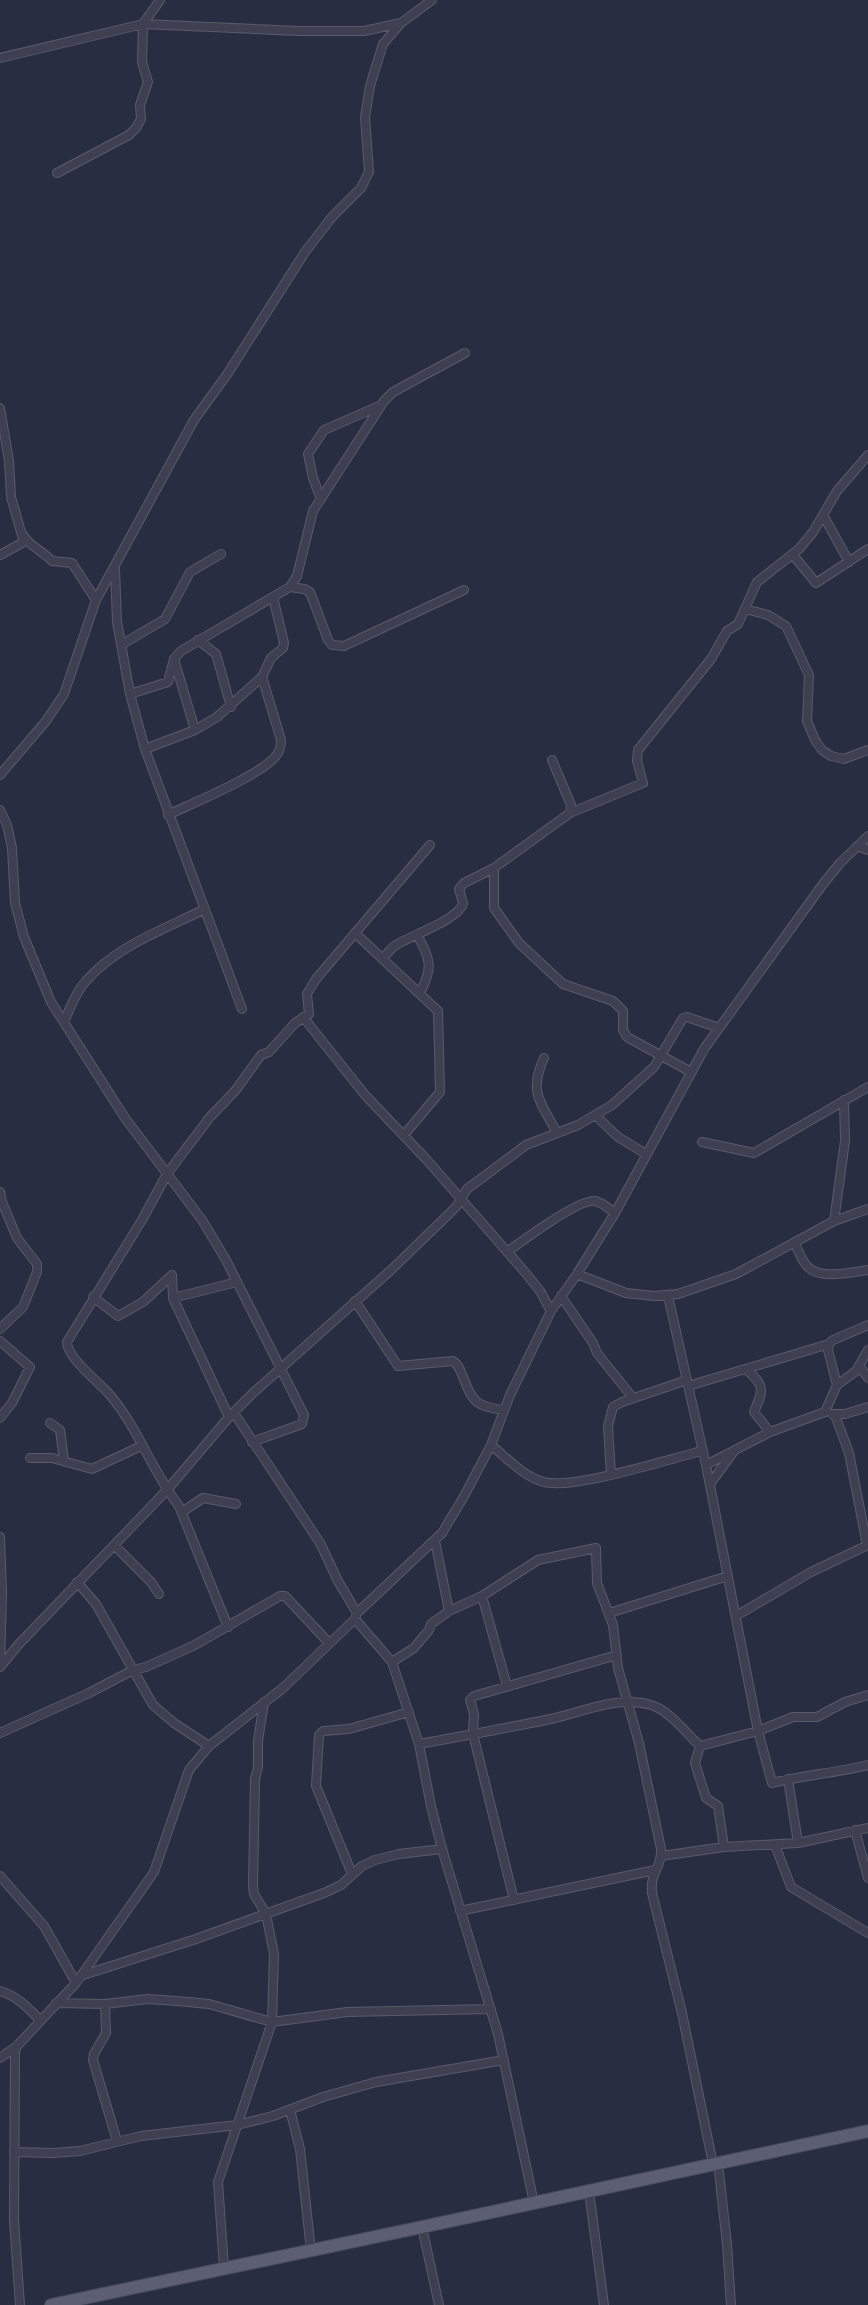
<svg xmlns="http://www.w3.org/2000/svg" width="868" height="2305" font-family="Roboto,sans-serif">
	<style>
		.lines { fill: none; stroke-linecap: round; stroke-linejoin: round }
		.minor-casing { stroke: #595b6b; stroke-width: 10 }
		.primary-casing { stroke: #47495a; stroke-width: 14 }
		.minor { stroke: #3e4051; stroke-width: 8 }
		.primary { stroke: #5c5f71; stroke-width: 12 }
	</style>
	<rect width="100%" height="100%" fill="#292d41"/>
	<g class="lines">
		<g class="minor-casing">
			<path id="minor" d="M 0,58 L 143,24 L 298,31 L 364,31 L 401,23
				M 57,173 L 129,135 L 136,128 L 141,119 L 140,105 L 148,82 L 142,62 L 143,24 L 160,0
				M 0,408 L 9,461 L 11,497 L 23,539 L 22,543 L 0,555
				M 320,497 L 313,478 L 308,454 L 324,430 L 379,406
				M 823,515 L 849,562
				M 24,536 C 28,545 44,552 52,561 L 72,563 L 96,600
				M 793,555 L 816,583 L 868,549
				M 115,569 L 117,622 L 130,694 L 145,749 L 242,1009
				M 290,587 L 304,589 L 310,592 L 328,640 L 332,645 L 344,646 L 464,590
				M 745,609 L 768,615 L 786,626 L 809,675 L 807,721 L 815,740 L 822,750 L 831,756 L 844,759 L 868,750
				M 198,640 L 216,654 L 231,707
				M 121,645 L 165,619 L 190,572 L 221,554
				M 174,659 L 195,730
				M 130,694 L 168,682 L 174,659 L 181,651 L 290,587 L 297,576 L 313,511 L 384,401 L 393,392 L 465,353
				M 145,749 L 195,730 L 217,717 L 262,677 L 271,658 L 283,648 L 284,643 L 273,597
				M 0,775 L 46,721 L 64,694 L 96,600 L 194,420 L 228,373 L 305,252 L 332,217 L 361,188 L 369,172 L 365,117 L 370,86 L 383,44 L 401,23 L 432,0
				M 0,810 L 7,825 L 12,848 L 15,903 L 24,937 L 51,1002 L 125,1118 L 202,1220 L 226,1260 L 304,1415 L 302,1424 L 252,1442
				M 570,813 L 643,783 L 637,761 L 638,750 L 711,659 L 727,631 L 738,624 L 757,582 L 799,549 L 813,532 L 837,491 L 868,455
				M 168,815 C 195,802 257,777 275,757 C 280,752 281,747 281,740 L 262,677
				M 857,846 L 868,850
				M 494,868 L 494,908 L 519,943 L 563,984 L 613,1001 L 623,1011 L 623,1030 L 627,1037 L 691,1072
				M 356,934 L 438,1011 L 440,1092 L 404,1135
				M 417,935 C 431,959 433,968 420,993
				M 383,958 C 387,954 391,948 396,945 C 410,936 460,919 463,903 L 459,889 L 464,883 L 494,868 L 570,813 L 571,805 L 552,760
				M 303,1017 L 365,1095 L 426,1159 L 524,1271 L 540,1291 L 551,1311
				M 64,1022 C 70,1008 76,992 86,981 C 116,946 165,929 205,909
				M 544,1058 C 528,1093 541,1102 557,1133
				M 595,1115 L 618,1137 L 646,1154
				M 702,1142 L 754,1153 L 868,1087
				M 0,1192 L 2,1202 L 17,1238 L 37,1264 L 37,1272 L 23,1307 L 0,1329
				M 834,1221 L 845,1141 L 844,1100
				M 795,1243 C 798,1251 802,1261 808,1267 C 821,1280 852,1272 868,1270
				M 507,1252 C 522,1241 580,1198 595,1201 C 602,1202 609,1209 615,1213
				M 577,1274 L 626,1293 L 654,1296 L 678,1294 L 736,1274 L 834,1221 L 868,1209
				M 561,1296 L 593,1343 L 597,1353 L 633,1398
				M 668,1296 L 706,1465 L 758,1731 L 772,1783 C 804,1775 836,1773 868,1765
				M 93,1297 L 118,1316 L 143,1302 L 172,1275 L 173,1298 L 229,1417
				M 173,1298 L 237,1282
				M 355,1301 L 398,1366 L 453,1361 C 459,1365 460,1370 463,1377 C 472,1402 477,1407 504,1410
				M 0,1341 L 30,1367 L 12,1403 L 0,1418
				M 859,1366 L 868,1378
				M 746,1369 C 765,1386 764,1389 754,1412 L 770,1432
				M 837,1385 L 856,1371 L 868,1350
				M 688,1386 L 829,1344 L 833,1340 L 868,1325
				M 234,1413 L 320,1543 L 338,1581 L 357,1613
				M 832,1414 L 845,1414 L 868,1407
				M 835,1415 L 849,1453 L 867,1545
				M 50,1423 L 60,1430 L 64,1460
				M 491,1445 C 507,1458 524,1477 544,1482 C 572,1490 669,1459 702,1451
				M 30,1458 L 52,1458 L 92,1469 L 141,1446
				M 706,1465 L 770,1432 L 825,1412 L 837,1385 L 828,1350 L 829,1344
				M 611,1474 L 608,1426 L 613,1407 L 622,1402 L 687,1380
				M 710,1484 L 734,1451
				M 182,1512 L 203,1498 L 236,1504
				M 0,1537 L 2,1593 L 0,1667
				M 114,1545 L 151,1582 L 159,1594
				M 77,1582 L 96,1604 L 153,1705 L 174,1723 L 209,1746
				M 482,1596 L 507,1686
				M 449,1611 L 482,1596 L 538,1560 L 596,1548 L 597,1583 L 613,1625 L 618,1668 L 639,1743 L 661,1849 C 662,1869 650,1870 652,1893 L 682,2013 L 713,2164
				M 609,1613 L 728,1576
				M 736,1616 L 811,1572 L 868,1545
				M 355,1619 L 392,1662 L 419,1744 L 431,1806 L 442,1849 L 498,2034 L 534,2203
				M 228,1627 L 179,1506 C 152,1471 138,1428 110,1395 C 99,1382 67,1358 67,1342 L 142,1220 L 167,1174 L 185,1150 L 210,1117 L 235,1091 L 261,1055 L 269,1052 L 295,1023 L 309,1014 L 307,994 L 316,979 L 430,845
				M 392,1662 L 414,1648 L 429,1630 L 431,1624 L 449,1611 L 435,1541
				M 0,1667 L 19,1644 L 167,1490 L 229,1417 L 253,1393 L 391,1270 L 456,1207 L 467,1189 L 526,1145 L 578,1125 L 612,1105 L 654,1067 L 683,1018 L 687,1017 L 719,1028
				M 0,1733 L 89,1693 L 133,1670 L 146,1667 L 195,1645 L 280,1596 L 285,1596 L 329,1643
				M 419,1744 C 463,1736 507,1728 551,1719 C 583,1712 618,1695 651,1705 C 669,1710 686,1733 700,1746 L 695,1763 L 706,1798 L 718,1806 L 724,1847
				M 700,1746 L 758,1731 L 793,1717 L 817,1717 L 845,1702 L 868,1695
				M 788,1779 L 798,1843 L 868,1828
				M 855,1830 L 868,1878
				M 775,1845 L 791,1887 L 868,1933
				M 661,1856 L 724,1847 L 798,1843
				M 352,1874 L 316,1786 L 319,1735 L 323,1731 L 349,1729 L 409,1712
				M 0,1876 L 44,1926 L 76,1983
				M 514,1900 L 473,1734 L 474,1714 L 470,1700 L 474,1696 L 617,1655
				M 460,1911 L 655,1870
				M 83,1975 L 193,1940 L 324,1893 L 341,1885 L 362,1866 L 375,1860 L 399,1854 L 442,1849
				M 0,1991 C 16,1995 29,2009 40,2020
				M 56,2003 L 105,2004 L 148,1999 L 177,2001 L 209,2004 L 272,2022 L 347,2012 L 491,2009
				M 105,2004 L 106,2033 L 94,2054 L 93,2060 L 117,2141
				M 0,2058 L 17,2046
				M 290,2110 L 300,2149 L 311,2251
				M 14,2152 L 53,2153 L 80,2151 L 141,2136 L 237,2125 L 273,2116 L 323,2097 L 376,2082 L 504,2060
				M 718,2163 L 727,2244 L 731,2305
				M 589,2191 L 604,2305
				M 422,2227 L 439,2305
				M 224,2268 L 218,2182 L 272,2022 L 274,1954 L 266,1914 L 254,1894 L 253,1886 L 255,1779 L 258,1767 L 258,1741 L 264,1702
				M 20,2305 L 14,2220 L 15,2051 L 17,2046 L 76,1983 L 154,1872 L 189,1770 L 209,1746 L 283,1688 L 355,1619 L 357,1613 L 442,1533 L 463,1498 L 491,1445 L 510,1395 L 551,1311 L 577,1274 L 615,1213 L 704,1049 L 823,884 L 840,863 L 868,836"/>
		</g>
		<g class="primary-casing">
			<path id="primary" d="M 51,2305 L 422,2227 L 868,2131"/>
		</g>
		<use href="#minor" class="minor"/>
		<use href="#primary" class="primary"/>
	</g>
</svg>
